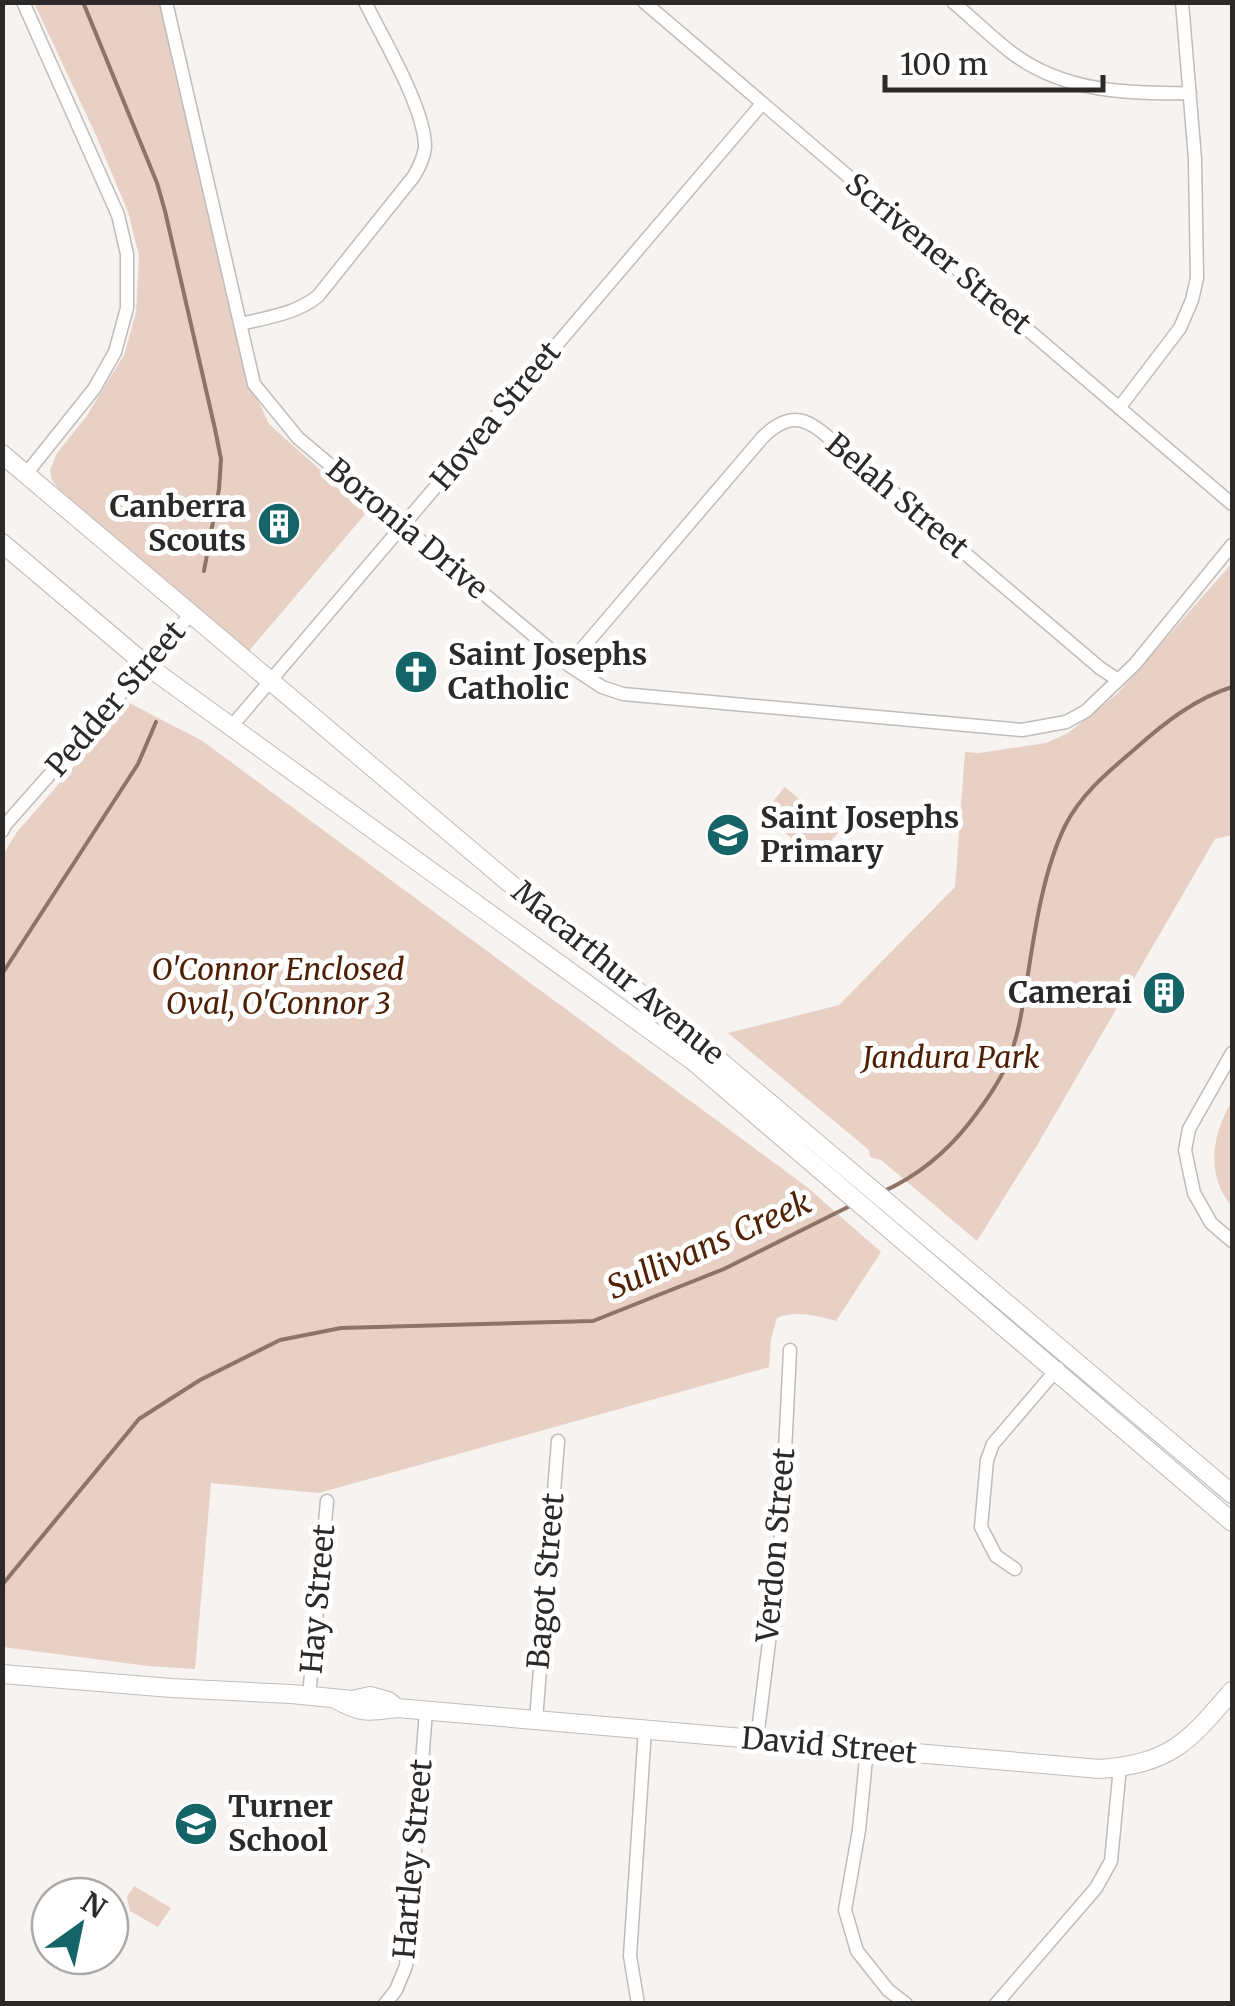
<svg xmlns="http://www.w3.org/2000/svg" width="1235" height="2006" font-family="Merriweather,serif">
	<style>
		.green { fill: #e8d0c4 }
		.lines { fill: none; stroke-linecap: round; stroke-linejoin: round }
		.stream { stroke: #8e7467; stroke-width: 4 }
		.street-casing { stroke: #bfbcba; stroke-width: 15 }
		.secondary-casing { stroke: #bfbcba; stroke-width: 20 }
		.street { stroke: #fff; stroke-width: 12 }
		.secondary { stroke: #fff; stroke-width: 18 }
		.labels { text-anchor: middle; stroke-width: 10; stroke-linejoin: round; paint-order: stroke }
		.street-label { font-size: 30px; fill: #2b2a29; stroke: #fff }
		.poi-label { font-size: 30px; font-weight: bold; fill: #2b2a29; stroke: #fff; text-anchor: start }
		.park-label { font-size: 30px; font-style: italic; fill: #4e1f02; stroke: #fff }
		.water-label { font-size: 32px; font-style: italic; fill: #512204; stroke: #fff }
	</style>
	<rect width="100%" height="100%" fill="#f7f3f1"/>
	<path class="green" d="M 34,3 L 163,3 L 251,385 L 269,424 L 367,512 L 249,651 L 59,490 L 52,480 L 50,470 L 57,453 L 86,417 L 124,355 L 136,313 L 139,256 L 128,212 L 95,133 Z
		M 1232,563 L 1232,835 L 1215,839 L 1039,1142 L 977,1241 L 881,1160 L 870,1157 L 869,1150 L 728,1033 L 839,1005 L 955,887 L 965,752 L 979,753 L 1046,743 L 1068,733 L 1117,694 Z
		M 129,703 L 201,740 L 807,1187 L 881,1252 L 836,1321 C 817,1316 795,1310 777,1318 L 771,1339 L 769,1367 L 319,1493 L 211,1483 L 195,1669 L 148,1666 L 3,1647 L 3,855 L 17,832 Z
		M 785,787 L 838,833 L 815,859 L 763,813 Z
		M 1232,1101 L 1232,1207 C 1205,1174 1212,1135 1232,1101 Z
		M 134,1886 L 171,1908 L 158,1927 L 130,1911 L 127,1897 Z"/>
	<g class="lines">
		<path class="stream" d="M 83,2 L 157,183 L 165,211 L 215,429 L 221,459 L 219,489 L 204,571
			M 2,974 L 138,764 L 156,722
			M 882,1192 C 918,1176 946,1153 970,1122 C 984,1104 998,1085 1007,1064 C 1019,1036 1023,1004 1028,974 C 1035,928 1044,869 1065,826 C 1081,794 1109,771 1136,748 C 1164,723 1196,698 1232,687
			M 2,1585 L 139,1419 L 200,1380 L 280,1340 L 341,1328 L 593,1321 L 724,1269 L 850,1206"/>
		<g class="street-casing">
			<path id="street" d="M 23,2 L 118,215 L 127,254 L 127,308 L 115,352 L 94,389 L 26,474
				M 166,2 L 254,384 L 298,438 L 570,666 L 602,687 L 623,694 L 1022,730 L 1066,722 L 1086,711 L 1135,664 L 1232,545
				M 644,2 L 1232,504
				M 953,2 C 973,19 991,37 1012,53 C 1064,92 1128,94 1190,93
				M 241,324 C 268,317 296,314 318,296 L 414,176 C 419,167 424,158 425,147 C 425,108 383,39 365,2
				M 1119,408 L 1180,328 L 1192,300 L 1197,278 L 1195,159 L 1182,2
				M 570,666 L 581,650 L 762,438 C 798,402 815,427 847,453 L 1100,668 L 1118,680
				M 231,727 L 761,105
				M 2,831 L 6,824 L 191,614
				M 1232,1053 L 1189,1129 L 1185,1150 L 1194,1193 L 1211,1223 L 1232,1241
				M 1015,1569 L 996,1556 L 981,1527 L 987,1460 L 993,1444 L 1058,1368
				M 309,1696 L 327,1501
				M 536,1720 L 558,1441
				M 757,1739 L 780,1553 L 790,1350
				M 867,1749 L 859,1830 L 845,1910 L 857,1951 L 888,1990 L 906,2004
				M 385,2004 L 396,1990 L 406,1966 L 426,1711
				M 638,2004 L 630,1956 L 645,1729
				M 996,2004 L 1096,1888 L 1111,1861 L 1120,1767"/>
		</g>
		<g class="secondary-casing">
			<path id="secondary" d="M 2,454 L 1232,1494
				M 2,543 L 146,665 L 693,1061 L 1232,1522
				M 2,1674 L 171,1688 L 291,1694 L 352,1700 L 370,1696 L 388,1701 L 397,1708
				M 335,1699 C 363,1714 367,1712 397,1708 L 1100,1769 C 1172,1763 1188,1742 1232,1691"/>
		</g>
		<use href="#street" class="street"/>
		<use href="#secondary" class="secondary"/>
	</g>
	<defs>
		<g id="building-disc" transform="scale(2.25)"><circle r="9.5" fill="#156467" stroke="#fff"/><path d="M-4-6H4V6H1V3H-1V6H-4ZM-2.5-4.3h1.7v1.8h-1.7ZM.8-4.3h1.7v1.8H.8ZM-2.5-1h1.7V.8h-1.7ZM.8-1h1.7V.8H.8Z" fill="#fff"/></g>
		<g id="church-disc" transform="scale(2.25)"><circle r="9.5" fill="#156467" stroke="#fff"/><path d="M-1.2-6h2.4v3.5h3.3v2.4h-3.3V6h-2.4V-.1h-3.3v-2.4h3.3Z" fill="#fff"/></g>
		<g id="school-disc" transform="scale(2.25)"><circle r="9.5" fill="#156467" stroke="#fff"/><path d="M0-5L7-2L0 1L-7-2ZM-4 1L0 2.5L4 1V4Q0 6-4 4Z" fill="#fff"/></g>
	</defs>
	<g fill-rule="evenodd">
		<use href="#building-disc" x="279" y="524"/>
		<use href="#church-disc" x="416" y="672"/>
		<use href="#school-disc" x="728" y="835"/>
		<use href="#building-disc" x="1164" y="993"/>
		<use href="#school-disc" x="196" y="1824"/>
	</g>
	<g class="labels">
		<g class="street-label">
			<text transform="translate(938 254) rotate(40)" y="10">Scrivener Street</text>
			<text transform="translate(496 416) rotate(-50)" y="10">Hovea Street</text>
			<text transform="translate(897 496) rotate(40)" y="10">Belah Street</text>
			<text transform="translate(407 529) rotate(40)" y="10">Boronia Drive</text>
			<text transform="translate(116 699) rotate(-49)" y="10">Pedder Street</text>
			<text transform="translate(618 973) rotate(40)" y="10">Macarthur Avenue</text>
			<text transform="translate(776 1545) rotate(-85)" y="10">Verdon Street</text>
			<text transform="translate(546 1581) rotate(-85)" y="10">Bagot Street</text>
			<text transform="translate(318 1599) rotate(-85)" y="10">Hay Street</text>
			<text transform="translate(829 1746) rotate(5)" y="10">David Street</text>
			<text transform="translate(413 1859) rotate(-85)" y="10">Hartley Street</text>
		</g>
		<g class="poi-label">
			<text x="246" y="517" text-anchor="end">Canberra<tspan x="246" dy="34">Scouts</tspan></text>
			<text x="448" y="665">Saint Josephs<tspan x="448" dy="34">Catholic</tspan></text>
			<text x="760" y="828">Saint Josephs<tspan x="760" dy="34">Primary</tspan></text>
			<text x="1132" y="1003" text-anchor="end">Camerai</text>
			<text x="228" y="1817">Turner<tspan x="228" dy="34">School</tspan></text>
		</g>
		<g class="park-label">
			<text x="278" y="980">O'Connor Enclosed<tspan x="278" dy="34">Oval, O'Connor 3</tspan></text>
			<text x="951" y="1068">Jandura Park</text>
		</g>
		<g class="water-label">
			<text transform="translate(709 1245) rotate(-24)" y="11">Sullivans Creek</text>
		</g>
	</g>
	<rect width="1235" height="2006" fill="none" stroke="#2b2a29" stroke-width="10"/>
	<g transform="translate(80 1926) rotate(33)"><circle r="48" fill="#ffffff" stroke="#aaaaa9" stroke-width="2.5"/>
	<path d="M0-8L18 38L0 25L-18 38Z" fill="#156467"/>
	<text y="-15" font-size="28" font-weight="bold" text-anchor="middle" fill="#2b2a29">N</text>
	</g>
	<path d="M885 75v15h218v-15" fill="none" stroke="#2b2a29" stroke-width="5"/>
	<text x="900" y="75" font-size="30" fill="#2b2a29" stroke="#ffffff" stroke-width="8" paint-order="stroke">100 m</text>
</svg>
